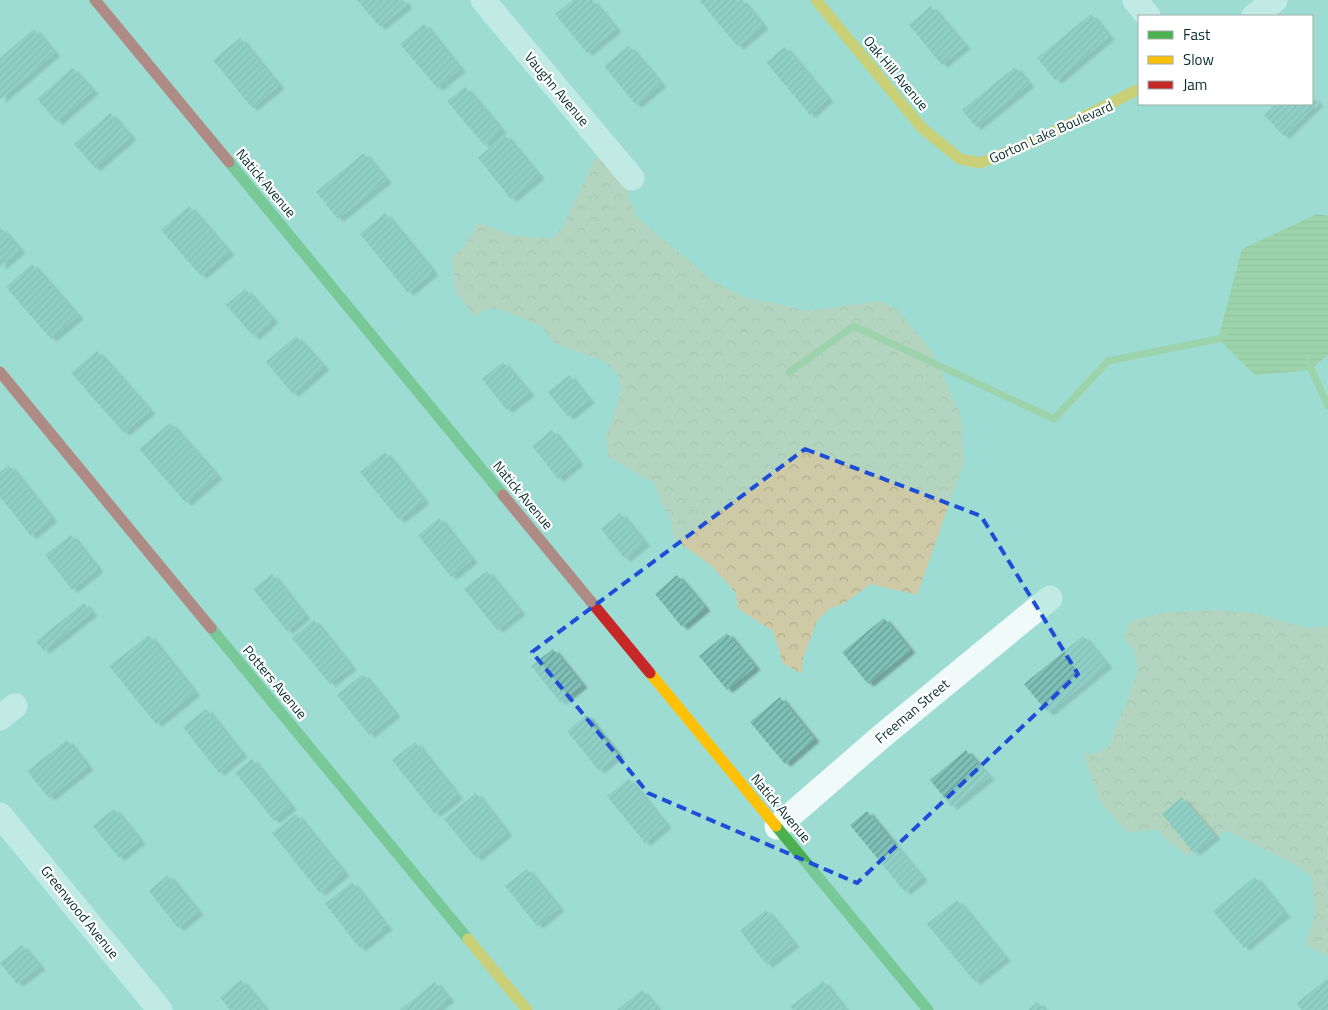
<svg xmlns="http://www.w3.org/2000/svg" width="1328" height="1010" font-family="'Titillium Web',sans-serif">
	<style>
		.forest { fill: url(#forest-crowns) }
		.water { fill: url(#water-rules) }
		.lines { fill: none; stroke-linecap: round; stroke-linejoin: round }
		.stream { stroke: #9dc879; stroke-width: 7 }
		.building { fill: url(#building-hatch); filter: url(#shadow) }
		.street { stroke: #f0faf8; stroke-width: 25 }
		.fast { stroke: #4caf50; stroke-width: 11 }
		.slow { stroke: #ffc107; stroke-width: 11 }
		.jam { stroke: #c62828; stroke-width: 11 }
		.marked { fill: none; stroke: #1d4ed8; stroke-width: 4; stroke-dasharray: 10 6; stroke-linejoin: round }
		.labels { text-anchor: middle; stroke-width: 4.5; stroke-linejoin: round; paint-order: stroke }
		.street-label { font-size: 14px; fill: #072f2a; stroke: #fff }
	</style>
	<defs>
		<pattern id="forest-crowns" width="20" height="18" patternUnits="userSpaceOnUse" patternTransform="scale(1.25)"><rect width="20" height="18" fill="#cfcaa6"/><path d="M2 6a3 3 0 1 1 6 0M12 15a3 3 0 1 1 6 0" fill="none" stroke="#b0ae8f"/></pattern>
		<pattern id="water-rules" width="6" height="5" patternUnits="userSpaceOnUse" patternTransform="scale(1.25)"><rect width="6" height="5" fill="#9dc879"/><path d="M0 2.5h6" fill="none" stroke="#86ac69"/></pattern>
		<pattern id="building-hatch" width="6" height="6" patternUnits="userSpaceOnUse" patternTransform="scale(1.25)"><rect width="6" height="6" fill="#7ebfb7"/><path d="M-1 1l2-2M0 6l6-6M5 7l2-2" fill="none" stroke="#659c95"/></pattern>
		<filter id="shadow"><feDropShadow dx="5.5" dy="3" stdDeviation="1" flood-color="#0004"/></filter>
	</defs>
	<rect width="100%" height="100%" fill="#9ddcd3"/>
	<path class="forest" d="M 599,150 L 620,173 L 637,218 L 713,281 L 743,297 L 808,311 L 878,301 L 896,309 L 931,350 L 961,415 L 964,462 L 917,595 L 871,584 L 843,604 L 829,609 L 817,621 L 803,658 L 802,674 L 783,663 L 773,631 L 738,609 L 736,593 L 712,566 L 674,539 L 670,516 L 662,505 L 654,483 L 608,457 L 606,436 L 622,389 L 617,374 L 605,362 L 554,343 L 541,326 L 498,309 L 486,309 L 475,317 L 455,291 L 452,256 L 461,250 L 479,223 L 513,236 L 552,238 L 562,228 Z
		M 1213,610 L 1255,613 L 1306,628 L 1328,626 L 1328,956 L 1305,945 L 1315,916 L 1312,878 L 1300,867 L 1227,831 L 1197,846 L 1188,857 L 1156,830 L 1127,832 L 1100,802 L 1083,754 L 1092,754 L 1108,747 L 1138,671 L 1135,652 L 1124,639 L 1129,622 L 1160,613 Z"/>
	<path class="water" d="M 1317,214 L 1328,216 L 1328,355 L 1310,370 L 1255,375 L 1218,339 L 1242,249 Z"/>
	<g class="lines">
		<path class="stream" d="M 1308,362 L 1328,406
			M 789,372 L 854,326 L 1054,419 L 1108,361 L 1218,339 L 1225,335"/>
	</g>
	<path class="building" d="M 357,0 L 403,0 L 407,5 L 380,27 Z
		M 573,0 L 592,0 L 616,29 L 587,53 L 555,14 Z
		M 699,0 L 742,0 L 763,26 L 738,47 Z
		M 931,6 L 965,46 L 942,65 L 909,25 Z
		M 1091,14 L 1109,37 L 1056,81 L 1037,58 Z
		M 424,24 L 460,69 L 437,88 L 400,44 Z
		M 34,29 L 55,53 L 0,100 L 0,58 Z
		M 240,38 L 279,86 L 252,108 L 213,60 Z
		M 629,46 L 661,84 L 636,105 L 604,66 Z
		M 785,47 L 828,99 L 810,115 L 766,62 Z
		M 1015,67 L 1029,84 L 976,127 L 962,110 Z
		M 72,68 L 93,91 L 57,122 L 37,99 Z
		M 465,87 L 501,130 L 484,145 L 447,101 Z
		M 1312,97 L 1318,103 L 1284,136 L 1264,115 L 1276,104 L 1312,104 Z
		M 110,113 L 131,137 L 95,168 L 74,144 Z
		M 505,135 L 539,176 L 511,199 L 478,158 Z
		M 364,153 L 386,180 L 338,219 L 316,192 Z
		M 189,206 L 229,252 L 201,276 L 161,230 Z
		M 385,213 L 433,272 L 408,293 L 360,234 Z
		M 0,227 L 20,250 L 0,267 Z
		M 32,264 L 78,316 L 51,339 L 6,287 Z
		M 245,289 L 273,320 L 254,337 L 226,305 Z
		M 296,336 L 324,367 L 293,394 L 266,362 Z
		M 97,351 L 150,411 L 124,433 L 71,373 Z
		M 503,362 L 529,393 L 507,410 L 482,379 Z
		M 569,375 L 589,400 L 568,417 L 548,392 Z
		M 170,423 L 217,476 L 186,503 L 139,449 Z
		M 552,430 L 578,462 L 558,479 L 532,446 Z
		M 385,452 L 424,501 L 399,520 L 360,472 Z
		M 9,465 L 52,519 L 31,536 L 0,497 L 0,472 Z
		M 620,513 L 645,543 L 625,559 L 601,529 Z
		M 439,518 L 472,560 L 451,577 L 418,535 Z
		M 71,535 L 98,569 L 72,590 L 45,555 Z
		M 487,571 L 520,612 L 497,630 L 464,589 Z
		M 272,574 L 305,616 L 287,631 L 253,589 Z
		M 677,575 L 705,608 L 682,627 L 655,594 Z
		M 84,603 L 92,613 L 44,651 L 36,641 Z
		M 884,618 L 910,650 L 868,684 L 842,652 Z
		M 314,620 L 351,667 L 330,684 L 292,638 Z
		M 727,633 L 755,667 L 727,690 L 699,656 Z
		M 149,635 L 195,693 L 156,724 L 109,666 Z
		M 1083,636 L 1107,665 L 1048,713 L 1024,684 Z
		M 553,649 L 582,685 L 560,702 L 531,666 Z
		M 363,674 L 395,714 L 369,735 L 337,695 Z
		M 780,697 L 814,739 L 785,764 L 750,722 Z
		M 206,709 L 242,754 L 219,773 L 183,727 Z
		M 586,715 L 618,755 L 599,771 L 567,731 Z
		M 67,740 L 88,767 L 49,798 L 27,771 Z
		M 415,742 L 458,796 L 435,814 L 392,760 Z
		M 966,750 L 989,777 L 952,807 L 930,780 Z
		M 252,759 L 291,807 L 274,821 L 235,772 Z
		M 629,779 L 666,825 L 645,843 L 607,796 Z
		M 476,793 L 507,833 L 476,858 L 444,819 Z
		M 1182,797 L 1215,836 L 1194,853 L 1162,814 Z
		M 114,809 L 140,841 L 119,858 L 93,826 Z
		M 867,811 L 922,878 L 905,892 L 850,825 Z
		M 296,814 L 344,873 L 320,893 L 272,833 Z
		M 527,869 L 559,908 L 537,926 L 505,886 Z
		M 168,875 L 198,912 L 178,928 L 149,891 Z
		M 1255,877 L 1285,914 L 1244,948 L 1213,911 Z
		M 352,882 L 387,927 L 360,948 L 325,904 Z
		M 957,900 L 1005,958 L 975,982 L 927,924 Z
		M 766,910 L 794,944 L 767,965 L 740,931 Z
		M 22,945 L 40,967 L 17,984 L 0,963 Z
		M 1328,978 L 1328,1010 L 1302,1010 L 1297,1003 Z
		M 241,980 L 266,1010 L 230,1010 L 220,997 Z
		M 823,981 L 845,1010 L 793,1010 L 790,1007 Z
		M 435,982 L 449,999 L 435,1010 L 400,1010 Z
		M 642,990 L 658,1010 L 617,1010 Z
		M 1038,1002 L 1044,1010 L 1028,1010 Z"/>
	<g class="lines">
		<path class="street" d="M 483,0 L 632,178
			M 1135,0 L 1148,16
			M 1254,16 L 1275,0
			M 0,718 L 15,706
			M 0,815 L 160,1010
			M 777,827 L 882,736 L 1050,598"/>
		<path class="fast" d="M 229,162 L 503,495
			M 211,628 L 468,939
			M 776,826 L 928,1010"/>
		<path class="slow" d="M 816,0 L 922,128 L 960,159 L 980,163 L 1038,140 L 1139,89
			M 650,673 L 776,826
			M 468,939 L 527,1010"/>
		<path class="jam" d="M 95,0 L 229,162
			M 0,372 L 211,628
			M 503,495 L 650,673"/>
	</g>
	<path d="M0 0H1328V1010H0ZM 805,449 L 981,516 L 1078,674 L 857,883 L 648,793 L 532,652 Z" fill="#9ddcd3" fill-opacity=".55" fill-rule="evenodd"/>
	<path class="marked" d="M 805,449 L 981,516 L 1078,674 L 857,883 L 648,793 L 532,652 Z"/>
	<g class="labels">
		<g class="street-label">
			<text transform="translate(896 73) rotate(50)" y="5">Oak Hill Avenue</text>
			<text transform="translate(557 89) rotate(50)" y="5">Vaughn Avenue</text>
			<text transform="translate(1051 132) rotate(-24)" y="5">Gorton Lake Boulevard</text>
			<text transform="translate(266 183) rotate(50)" y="5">Natick Avenue</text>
			<text transform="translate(523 495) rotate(50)" y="5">Natick Avenue</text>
			<text transform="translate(275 682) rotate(50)" y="5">Potters Avenue</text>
			<text transform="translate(912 711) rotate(-40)" y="5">Freeman Street</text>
			<text transform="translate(781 808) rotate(50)" y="5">Natick Avenue</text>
			<text transform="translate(80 912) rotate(51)" y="5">Greenwood Avenue</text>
		</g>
	</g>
	<rect x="1138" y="15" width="175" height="90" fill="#ffffff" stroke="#9cacaa"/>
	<rect x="1148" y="31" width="25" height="8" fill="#4caf50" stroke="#9cacaa"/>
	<text x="1183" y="40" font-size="15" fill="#072f2a">Fast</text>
	<rect x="1148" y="56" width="25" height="8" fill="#ffc107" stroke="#9cacaa"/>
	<text x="1183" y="65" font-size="15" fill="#072f2a">Slow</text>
	<rect x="1148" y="81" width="25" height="8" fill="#c62828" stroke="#9cacaa"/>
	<text x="1183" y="90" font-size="15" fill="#072f2a">Jam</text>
</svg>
